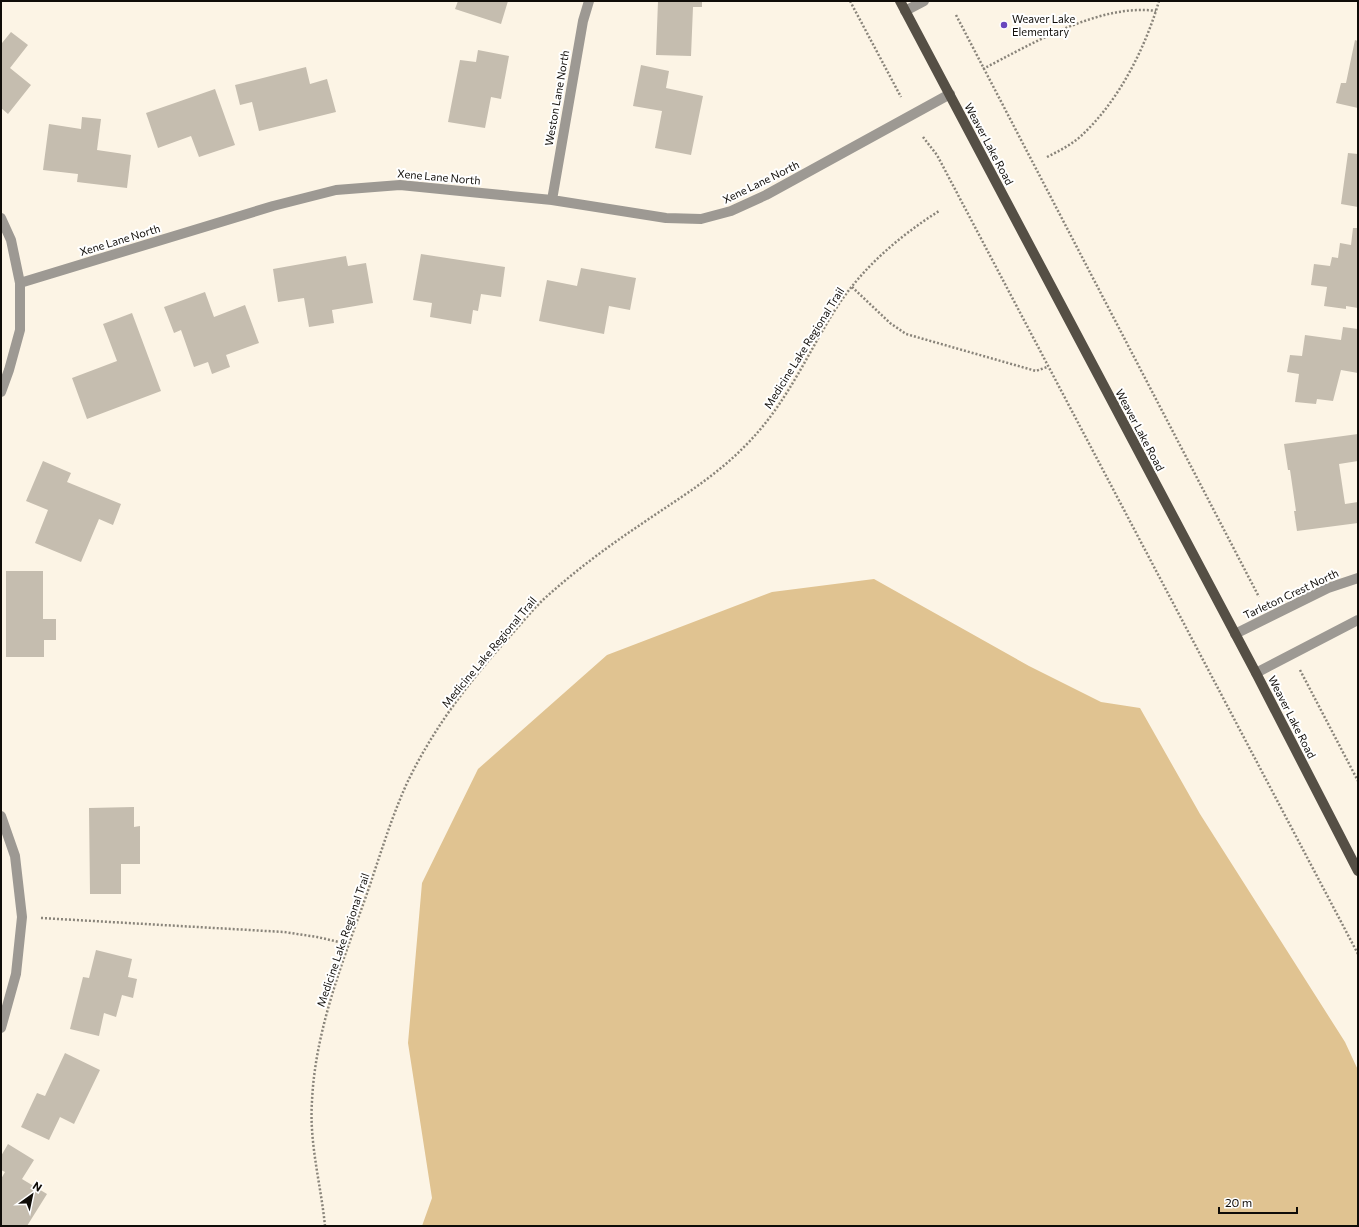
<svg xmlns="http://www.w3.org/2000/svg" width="1359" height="1227" font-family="Commissioner,sans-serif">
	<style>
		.green { fill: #e0c391 }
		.building { fill: #c5bdaf }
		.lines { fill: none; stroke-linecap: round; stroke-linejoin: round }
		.path { stroke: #89847a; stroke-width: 2.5; stroke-dasharray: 2 2; stroke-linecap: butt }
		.minor { stroke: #9d9993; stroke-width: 10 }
		.major { stroke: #554f45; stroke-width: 10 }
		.poi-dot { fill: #6846be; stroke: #fff; stroke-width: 1.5 }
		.labels { text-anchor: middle; stroke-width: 4; stroke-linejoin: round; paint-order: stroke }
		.poi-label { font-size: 11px; fill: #0f0c08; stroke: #fff; text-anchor: start }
		.street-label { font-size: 11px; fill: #0f0c08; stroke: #fff }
	</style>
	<rect width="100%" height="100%" fill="#fcf4e5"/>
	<path class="green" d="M 874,579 L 1029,666 L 1101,702 L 1140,708 L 1200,814 L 1345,1042 L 1358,1070 L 1358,1226 L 422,1226 L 432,1198 L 408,1043 L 422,883 L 478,769 L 607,655 L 772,592 Z"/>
	<path class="building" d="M 458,1 L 508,1 L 501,24 L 455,9 Z
		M 658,1 L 702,1 L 702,7 L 693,7 L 691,56 L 656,55 Z
		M 11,32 L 28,45 L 10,68 L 31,85 L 8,114 L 1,108 L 1,42 L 2,43 Z
		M 1355,40 L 1358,41 L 1358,108 L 1336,103 L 1341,83 L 1346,83 Z
		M 478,50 L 509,56 L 501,99 L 491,97 L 485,128 L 448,122 L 460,60 L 476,62 Z
		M 641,65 L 669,71 L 666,88 L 703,96 L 691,155 L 655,148 L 662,111 L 633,106 Z
		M 306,67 L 310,84 L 327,79 L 336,112 L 259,131 L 252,102 L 240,105 L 235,85 Z
		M 215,89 L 235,145 L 199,157 L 191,136 L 158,148 L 146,113 Z
		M 82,117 L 101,119 L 97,150 L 131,155 L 127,188 L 77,182 L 78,174 L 43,170 L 49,124 L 81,129 Z
		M 1348,153 L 1358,154 L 1358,207 L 1341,204 Z
		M 1353,228 L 1358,228 L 1358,308 L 1346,306 L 1346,309 L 1324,306 L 1327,287 L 1311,285 L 1314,264 L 1330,266 L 1332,257 L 1338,258 L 1340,243 L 1351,245 Z
		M 421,254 L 505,267 L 501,297 L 481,294 L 478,311 L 473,310 L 471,324 L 430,317 L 432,303 L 413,300 Z
		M 346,256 L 348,266 L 366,263 L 373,303 L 332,310 L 334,323 L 309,327 L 304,298 L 278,302 L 273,269 Z
		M 581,268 L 636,278 L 630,310 L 609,306 L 604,334 L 539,321 L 547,280 L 577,286 Z
		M 205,292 L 214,317 L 245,305 L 259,343 L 226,355 L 230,367 L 212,374 L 208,362 L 194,367 L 181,330 L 174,333 L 164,307 Z
		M 132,313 L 161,391 L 87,419 L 72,378 L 117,361 L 103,324 Z
		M 1343,327 L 1358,329 L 1358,373 L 1341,370 L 1333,401 L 1317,399 L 1316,404 L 1295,402 L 1299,374 L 1287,372 L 1290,355 L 1302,356 L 1305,335 L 1341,340 Z
		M 1358,434 L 1358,461 L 1339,464 L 1345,504 L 1358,502 L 1358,523 L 1297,531 L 1294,511 L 1296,511 L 1290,470 L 1288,470 L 1284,444 Z
		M 43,461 L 71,473 L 67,482 L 121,504 L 113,525 L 99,519 L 81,562 L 35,543 L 48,510 L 26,501 Z
		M 6,571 L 43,571 L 43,619 L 56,619 L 56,640 L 44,640 L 44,657 L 6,657 Z
		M 134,807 L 134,827 L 140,826 L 140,864 L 121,864 L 121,894 L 90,894 L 89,808 Z
		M 96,950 L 132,959 L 128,977 L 137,979 L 133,998 L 122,995 L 116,1017 L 104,1013 L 99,1036 L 70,1029 L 83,977 L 89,978 Z
		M 65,1053 L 100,1070 L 74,1124 L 60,1117 L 49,1140 L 21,1127 L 37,1093 L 45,1096 Z
		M 8,1144 L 34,1160 L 22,1179 L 47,1194 L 27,1226 L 4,1226 L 1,1224 L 1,1179 L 5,1172 L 1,1170 L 1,1156 Z"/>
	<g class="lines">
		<path class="path" d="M 850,1 L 901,97
			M 956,15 L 1259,597
			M 983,69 C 1031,44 1101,3 1156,11
			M 923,137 L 937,155 L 1358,954
			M 1047,157 C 1059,151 1071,145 1081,136 C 1118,102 1145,49 1159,1
			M 852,287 L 890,323 L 906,334 L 1036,371 L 1047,367
			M 1300,670 L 1358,781
			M 41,918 L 284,932 L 317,937 L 348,944
			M 325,1226 C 321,1185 309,1143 312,1101 C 315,1036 338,974 360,913 C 376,870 388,825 407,783 C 432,731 465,687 503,644 C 517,629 530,612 545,598 C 575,571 607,547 640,525 C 676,500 714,478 745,446 C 786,405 805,358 835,310 C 861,269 898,237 939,211"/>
		<path class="minor" d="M 905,11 L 924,1
			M 552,200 L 583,21 L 589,1
			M 1,218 L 11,240 L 20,283 L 20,330 L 9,370 L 1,392
			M 20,283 L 273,206 L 336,190 L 400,185 L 552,200 L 666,218 L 701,219 L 731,211 L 766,195 L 950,94
			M 1235,634 L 1328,588 L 1358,578
			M 1256,673 L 1358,620
			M 1,816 L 15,856 L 22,917 L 16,974 L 1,1028"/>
		<path class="major" d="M 900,1 L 1256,673 L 1358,871"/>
	</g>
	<circle class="poi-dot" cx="1004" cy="25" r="4"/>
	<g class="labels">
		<g class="poi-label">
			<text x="1012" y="23">Weaver Lake<tspan x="1012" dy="13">Elementary</tspan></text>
		</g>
		<g class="street-label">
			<text transform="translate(557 98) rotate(-80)" y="4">Weston Lane North</text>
			<text transform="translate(989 144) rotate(62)" y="4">Weaver Lake Road</text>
			<text transform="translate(439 177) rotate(5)" y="4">Xene Lane North</text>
			<text transform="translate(761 182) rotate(-26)" y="4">Xene Lane North</text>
			<text transform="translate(120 240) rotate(-17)" y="4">Xene Lane North</text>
			<text transform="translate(804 348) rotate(-58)" y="4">Medicine Lake Regional Trail</text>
			<text transform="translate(1140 430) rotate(62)" y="4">Weaver Lake Road</text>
			<text transform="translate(1291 594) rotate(-25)" y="4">Tarleton Crest North</text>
			<text transform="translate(489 652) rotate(-50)" y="4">Medicine Lake Regional Trail</text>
			<text transform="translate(1292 717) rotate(63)" y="4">Weaver Lake Road</text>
			<text transform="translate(343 940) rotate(-71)" y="4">Medicine Lake Regional Trail</text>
		</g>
	</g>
	<rect width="1359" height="1227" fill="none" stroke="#0f0c08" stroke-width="4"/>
	<g transform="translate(32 1195) rotate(33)" stroke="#ffffff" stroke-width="3" paint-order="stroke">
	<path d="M0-3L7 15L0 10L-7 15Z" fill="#0f0c08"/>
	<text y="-6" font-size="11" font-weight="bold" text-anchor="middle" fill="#0f0c08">N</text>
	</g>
	<path d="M1219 1207v6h78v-6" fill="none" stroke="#0f0c08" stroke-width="2"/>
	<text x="1225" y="1207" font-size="12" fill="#0f0c08" stroke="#ffffff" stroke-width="3" paint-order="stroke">20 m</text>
</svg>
